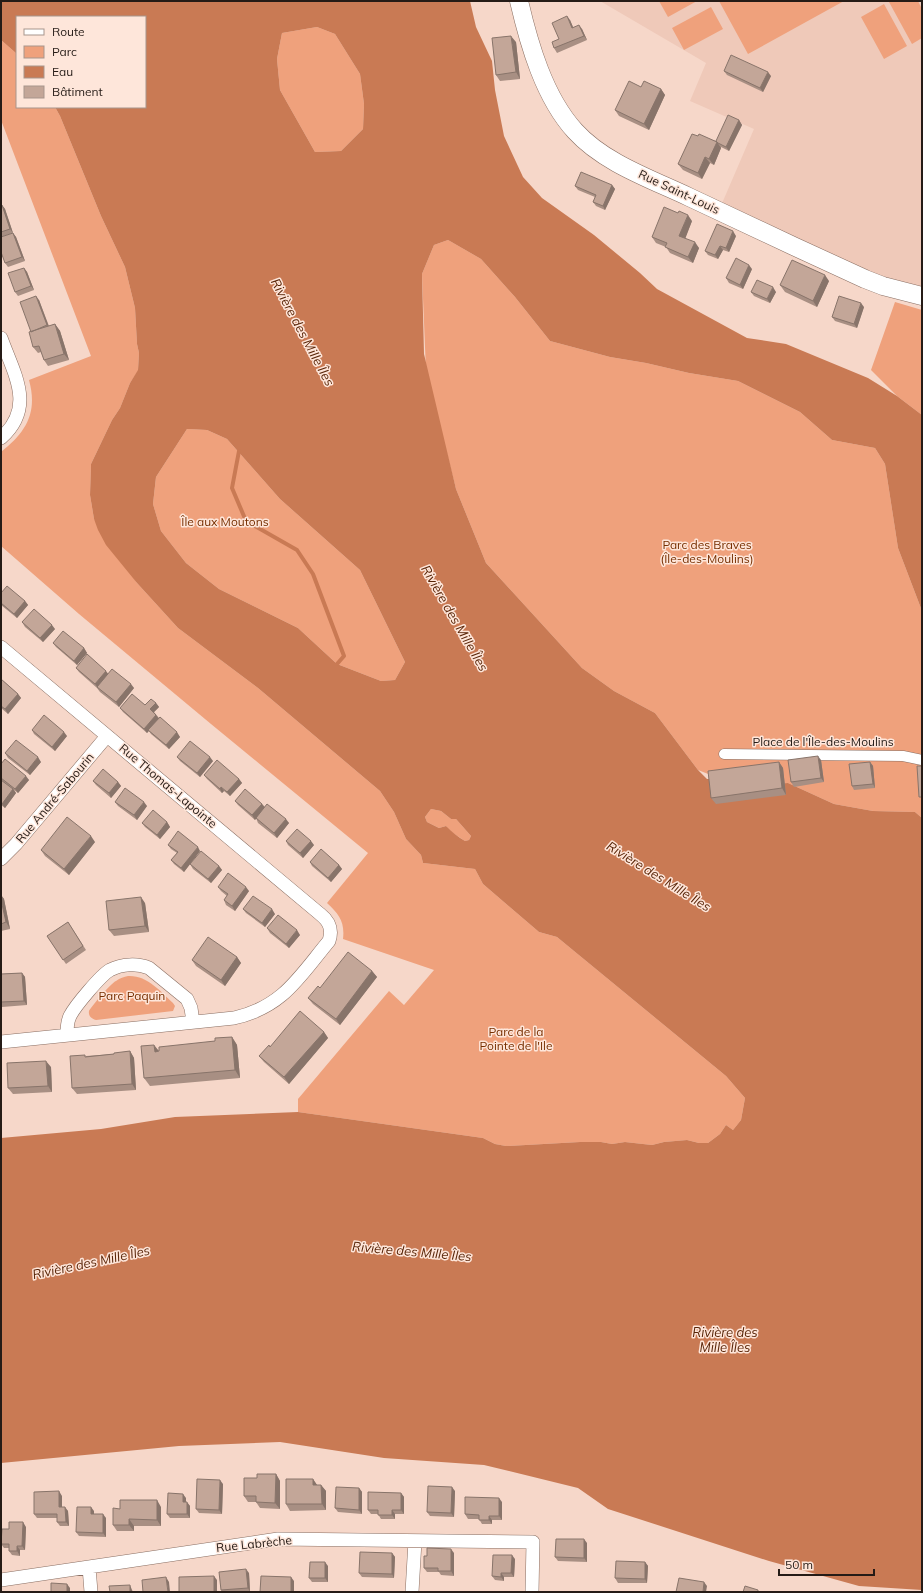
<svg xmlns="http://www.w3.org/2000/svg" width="923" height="1593" font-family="Mulish,sans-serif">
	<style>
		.built { fill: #efc9b9 }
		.green { fill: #efa17c }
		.water { fill: #c97a54; fill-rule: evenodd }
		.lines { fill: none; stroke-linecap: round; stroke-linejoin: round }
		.stream { stroke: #c97a54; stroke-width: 4 }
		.pedestrian-casing { stroke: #896e62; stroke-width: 11 }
		.minor-casing { stroke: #896e62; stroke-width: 14 }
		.secondary-casing { stroke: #896e62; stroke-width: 19 }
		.pedestrian { stroke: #fff; stroke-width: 10 }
		.minor { stroke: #fff; stroke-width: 13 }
		.secondary { stroke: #fff; stroke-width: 18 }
		.wall { fill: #a88f83 }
		.shaded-wall { fill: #88746a }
		.building { fill: #c3a698; stroke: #88746a }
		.labels { text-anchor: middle; stroke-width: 3; stroke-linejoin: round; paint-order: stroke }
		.street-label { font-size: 12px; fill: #251b16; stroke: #fee6da }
		.park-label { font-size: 12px; fill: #772f00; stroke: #fee6da }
		.water-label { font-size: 13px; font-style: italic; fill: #592508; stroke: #fee6da }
	</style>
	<rect width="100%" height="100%" fill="#f6d7c9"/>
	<path class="built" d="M 600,1 L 922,1 L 922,291 L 884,281 L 720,208 L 754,129 L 690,101 L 706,63 Z"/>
	<path class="green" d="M 659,1 L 697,1 L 668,17 Z
		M 719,1 L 844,1 L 748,54 Z
		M 890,1 L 918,1 L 922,9 L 922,38 L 912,44 L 889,2 Z
		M 884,4 L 907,46 L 884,59 L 861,17 Z
		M 711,7 L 723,29 L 684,50 L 672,28 Z
		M 317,27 L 335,34 L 360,74 L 364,104 L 363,129 L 341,151 L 315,152 L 280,90 L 277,59 L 282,33 Z
		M 1,40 L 17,54 L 17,107 L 55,107 L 60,116 L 101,216 L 125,267 L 135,308 L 137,344 L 139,353 L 138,371 L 130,383 L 120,408 L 112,420 L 91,464 L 90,495 L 94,519 L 137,583 L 178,628 L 258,688 L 380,791 L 394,812 L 406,839 L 421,855 L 423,863 L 475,869 L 483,884 L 539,932 L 557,937 L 726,1076 L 745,1098 L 741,1120 L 733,1130 L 726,1125 L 720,1134 L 708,1143 L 699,1143 L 687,1140 L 664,1142 L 652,1145 L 625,1142 L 612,1144 L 601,1142 L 580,1142 L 506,1146 L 495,1144 L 483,1138 L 298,1112 L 298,1099 L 389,991 L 404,1005 L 434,970 L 343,939 C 345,922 339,914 327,903 L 368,853 L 211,724 L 79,614 L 1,546 L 1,452 C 26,432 38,413 29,380 L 91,356 L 1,120 Z
		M 448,240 L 481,259 L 515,297 L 550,341 L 610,357 L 646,363 L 689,373 L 738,381 L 800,412 L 832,440 L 875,448 L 885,464 L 898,548 L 922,611 L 922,818 L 915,812 L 873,811 L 834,804 L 788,783 L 739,786 L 698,770 L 655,713 L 614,691 L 582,668 L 486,563 L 456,489 L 426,371 L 422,274 L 434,245 Z
		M 895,302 L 922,310 L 922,415 L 897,396 L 871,370 Z
		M 187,429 L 207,430 L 227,439 L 280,499 L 360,570 L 405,662 L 395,680 L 381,681 L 337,664 L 298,628 L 219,589 L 186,563 L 161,531 L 153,504 L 156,477 Z
		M 431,809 L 441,811 L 451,819 L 456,819 L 471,836 L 469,840 L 465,841 C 459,837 450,832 446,826 L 439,828 L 427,822 L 425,817 Z
		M 128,976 C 147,975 160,991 173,1003 L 175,1006 L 173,1011 L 96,1020 C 92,1019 88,1016 89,1011 C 91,1007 111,983 116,981 C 120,978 124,977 128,976 Z"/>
	<path class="water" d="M 1,1 L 470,1 L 476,27 L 492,61 L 495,90 L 504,136 L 523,177 L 542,198 L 594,235 L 640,273 L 657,289 L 747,338 L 786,344 L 868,378 L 897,396 L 922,415 L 922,611 L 898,548 L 885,464 L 875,448 L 832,440 L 800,412 L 738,381 L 689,373 L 646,363 L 610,357 L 550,341 L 515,297 L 481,259 L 448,240 L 434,245 L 422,274 L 424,354 L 456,489 L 486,563 L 582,668 L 614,691 L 655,713 L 698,770 L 707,779 L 720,779 L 739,786 L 788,783 L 834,804 L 873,811 L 915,812 L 922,818 L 922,1590 L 859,1586 L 769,1561 L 608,1509 L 578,1488 L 484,1465 L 384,1458 L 280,1442 L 179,1446 L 1,1463 L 1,1138 L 101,1129 L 175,1117 L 298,1112 L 483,1138 L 495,1144 L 506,1146 L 580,1142 L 601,1142 L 612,1144 L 625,1142 L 652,1145 L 664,1142 L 687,1140 L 699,1143 L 708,1143 L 720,1134 L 726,1125 L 733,1130 L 741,1120 L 745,1098 L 726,1076 L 574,951 L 557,937 L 539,932 L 483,884 L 475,869 L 423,863 L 421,855 L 406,839 L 394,812 L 380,791 L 258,688 L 178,628 L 137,583 L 106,545 L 98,530 L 94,519 L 90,495 L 91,464 L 112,420 L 120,408 L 130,383 L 138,370 L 139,353 L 137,344 L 135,308 L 125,267 L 101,216 L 60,116 L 55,107 L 145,107 L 145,17 L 17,17 L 17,54 L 1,40 ZM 317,27 L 335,34 L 360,74 L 364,104 L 363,129 L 341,151 L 315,152 L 280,90 L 277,59 L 282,33 ZM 187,429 L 207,430 L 227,439 L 280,499 L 360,570 L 405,662 L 395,680 L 381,681 L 337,664 L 298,628 L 219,589 L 186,563 L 161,531 L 153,504 L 156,477 ZM 431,809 L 441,811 L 451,819 L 456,819 L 471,836 L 469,840 L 465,841 C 458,837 451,831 446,826 L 439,828 L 427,822 L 425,817 Z"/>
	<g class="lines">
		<path class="stream" d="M 239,451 L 232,488 L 246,521 L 297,550 L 313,574 L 344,656 L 337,664"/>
		<g class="pedestrian-casing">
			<path id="pedestrian" d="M 724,754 L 903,756 L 922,760"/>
		</g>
		<g class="minor-casing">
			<path id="minor" d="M 1,338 C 14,374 36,407 1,438
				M 1,647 L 320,914 C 329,921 333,929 329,941 C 299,977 283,1007 234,1018 L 1,1042
				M 1,859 L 16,844 L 107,736
				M 67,1034 C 67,1028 67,1022 70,1016 C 75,1006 101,975 110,970 C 122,964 137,963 149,968 L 187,999 L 191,1008 L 193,1022
				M 89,1567 L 91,1592
				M 1,1580 L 278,1539 L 533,1542 L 532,1592
				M 412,1592 L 415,1541"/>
		</g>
		<g class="secondary-casing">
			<path id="secondary" d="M 519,1 C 529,44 544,97 575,131 C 604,163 651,179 689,197 C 748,225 806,252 865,279 L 883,286 L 922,296"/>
		</g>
		<use href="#pedestrian" class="pedestrian"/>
		<use href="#minor" class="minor"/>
		<use href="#secondary" class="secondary"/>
	</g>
	<path class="wall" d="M 570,20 L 573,27 L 582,29 L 587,40 L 557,53 L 554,48 L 559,39 Z
		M 516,42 L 520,79 L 500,81 L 496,75 Z
		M 724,71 L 771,76 L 763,92 L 727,75 Z
		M 661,89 L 665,95 L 649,130 L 619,116 L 615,110 Z
		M 739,120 L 742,125 L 729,151 L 721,147 L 721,148 L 714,165 L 710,163 L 702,179 L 683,170 L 678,164 L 698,136 L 716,141 Z
		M 612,185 L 615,189 L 605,210 L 596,206 L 593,202 L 595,197 L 578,190 L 575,186 Z
		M 1,205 L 2,205 L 5,209 L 13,233 L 1,237 Z
		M 692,221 L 685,238 L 699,248 L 693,263 L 670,253 L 666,247 L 656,243 L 652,237 Z
		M 13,233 L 16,237 L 25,261 L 8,267 L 5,263 Z
		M 736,236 L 729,252 L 723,250 L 718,259 L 708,255 L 705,251 Z
		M 24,268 L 27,272 L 34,290 L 18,296 L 15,292 Z
		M 752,269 L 743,289 L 729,283 L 726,278 Z
		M 829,281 L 817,307 L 785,292 L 780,285 Z
		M 751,292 L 776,292 L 770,303 L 754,296 Z
		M 39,300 L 49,326 L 55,324 L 60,331 L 69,360 L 48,366 L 44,360 L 41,352 L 38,353 L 33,347 L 31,332 Z
		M 864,307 L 857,328 L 835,321 L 832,317 Z
		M 1,593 L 25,601 L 28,605 L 17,618 L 1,605 Z
		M 22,622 L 55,629 L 43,642 L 25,627 Z
		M 53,643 L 84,648 L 87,653 L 77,665 L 56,647 Z
		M 76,668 L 108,674 L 134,688 L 119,707 L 100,692 L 97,688 L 79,672 Z
		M 1,679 L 18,694 L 21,698 L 8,714 L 1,708 Z
		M 156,703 L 159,707 L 154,712 L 159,718 L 180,737 L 169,749 L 151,734 L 149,731 L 147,733 L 123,712 L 120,708 L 145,705 Z
		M 32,730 L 67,736 L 55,751 L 34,734 Z
		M 5,753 L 41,762 L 30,775 L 8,758 Z
		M 177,757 L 213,761 L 200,777 L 180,761 Z
		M 821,760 L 824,782 L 794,787 L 791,782 Z
		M 779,762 L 783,768 L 786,795 L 716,804 L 711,798 Z
		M 870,762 L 873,766 L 875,788 L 854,790 L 852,786 Z
		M 1,764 L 29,780 L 18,793 L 14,790 L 16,793 L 5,808 L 1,805 Z
		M 204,775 L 239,779 L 242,783 L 230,796 L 224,791 L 222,793 L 207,779 Z
		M 93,781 L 118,782 L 121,786 L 111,798 L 96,785 Z
		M 235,801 L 262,804 L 265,807 L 289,823 L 277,838 L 258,823 L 256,818 L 255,820 L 238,805 Z
		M 115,802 L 147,806 L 137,820 L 118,806 Z
		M 167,822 L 170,827 L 160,839 L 145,827 L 142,823 Z
		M 286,841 L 314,845 L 303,858 L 288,845 Z
		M 95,842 L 69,875 L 45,856 L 41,850 Z
		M 168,845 L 200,851 L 184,872 L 174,864 L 171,860 L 177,853 L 171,849 Z
		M 310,862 L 339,865 L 342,869 L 331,882 L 312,866 Z
		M 190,864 L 219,866 L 222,870 L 211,883 L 193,869 Z
		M 218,887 L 249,891 L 235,911 L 226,905 L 224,900 L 227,896 L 221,891 Z
		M 1,895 L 4,899 L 10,929 L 1,931 Z
		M 145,903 L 149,932 L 114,936 L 109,930 Z
		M 243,909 L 275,914 L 265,927 L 246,913 Z
		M 68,922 L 86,950 L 66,964 L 47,936 Z
		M 267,928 L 300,935 L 289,948 L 270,933 Z
		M 237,957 L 241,963 L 225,986 L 196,966 L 192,960 Z
		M 372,971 L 377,977 L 340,1025 L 313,1004 L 308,998 L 320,988 Z
		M 22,973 L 25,977 L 27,1005 L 2,1007 L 1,1006 L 1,974 Z
		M 324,1032 L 328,1038 L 289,1084 L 264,1062 L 259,1056 L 270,1047 Z
		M 232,1037 L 237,1045 L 240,1078 L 150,1086 L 144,1078 L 154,1045 L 159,1051 L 215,1041 Z
		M 130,1051 L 134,1058 L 136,1090 L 77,1094 L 72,1088 L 86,1056 L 114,1054 Z
		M 51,1067 L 52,1092 L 13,1094 L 8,1088 Z
		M 276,1474 L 280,1481 L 280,1509 L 260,1508 L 256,1502 L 248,1502 L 244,1496 L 257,1478 Z
		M 313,1479 L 317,1485 L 321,1485 L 326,1491 L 326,1510 L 290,1511 L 286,1504 Z
		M 223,1484 L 222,1514 L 199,1513 L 196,1509 Z
		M 359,1488 L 362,1492 L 362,1514 L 338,1512 L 335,1508 Z
		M 455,1491 L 454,1517 L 430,1516 L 427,1512 Z
		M 401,1493 L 404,1497 L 404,1514 L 395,1514 L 395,1519 L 381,1519 L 378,1514 L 371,1514 L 368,1510 Z
		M 62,1496 L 62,1507 L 68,1511 L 69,1526 L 60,1526 L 57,1522 L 57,1518 L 37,1518 L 34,1514 Z
		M 186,1498 L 186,1502 L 190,1506 L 190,1518 L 170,1518 L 167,1514 Z
		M 502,1502 L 502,1520 L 492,1520 L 492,1524 L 482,1524 L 479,1519 L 468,1519 L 465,1514 Z
		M 161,1507 L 161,1526 L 134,1526 L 134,1531 L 117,1531 L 113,1525 L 120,1509 Z
		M 94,1511 L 94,1514 L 106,1518 L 106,1537 L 79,1536 L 76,1532 Z
		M 26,1527 L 25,1550 L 20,1550 L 20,1556 L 12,1555 L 9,1551 L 9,1548 L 4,1548 L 1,1544 L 2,1529 L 9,1529 Z
		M 587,1543 L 587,1562 L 558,1561 L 555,1557 Z
		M 392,1553 L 395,1557 L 394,1578 L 362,1577 L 359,1573 Z
		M 454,1553 L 454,1576 L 441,1575 L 439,1572 L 427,1572 L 424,1568 Z
		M 515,1559 L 514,1577 L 504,1577 L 504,1581 L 495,1580 L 492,1576 Z
		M 645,1562 L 648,1566 L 647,1583 L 618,1583 L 615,1578 Z
		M 328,1566 L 328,1582 L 312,1582 L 309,1578 Z
		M 249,1573 L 250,1592 L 222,1592 L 221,1590 Z"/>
	<path class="shaded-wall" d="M 567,16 L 570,20 L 575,32 L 572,28 Z
		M 579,25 L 582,29 L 587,40 L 584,36 Z
		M 511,36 L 516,42 L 520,79 L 516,72 Z
		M 768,72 L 771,76 L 763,92 L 760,88 Z
		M 661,89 L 665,95 L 649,130 L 644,124 Z
		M 739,120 L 742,125 L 729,151 L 726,147 Z
		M 717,142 L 721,148 L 714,165 L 709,159 Z
		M 705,157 L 710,163 L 702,179 L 698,173 Z
		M 612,185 L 615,189 L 605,210 L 603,206 Z
		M 2,205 L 5,209 L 13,233 L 10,229 Z
		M 688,215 L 692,221 L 684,242 L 679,236 Z
		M 733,231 L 736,236 L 729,252 L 726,248 Z
		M 13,233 L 16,237 L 25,261 L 22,257 Z
		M 695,242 L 699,248 L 693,263 L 688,257 Z
		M 720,246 L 723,250 L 718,259 L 715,255 Z
		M 749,265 L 752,269 L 743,289 L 740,285 Z
		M 24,268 L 27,272 L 34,290 L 31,286 Z
		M 825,275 L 829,281 L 817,307 L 813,301 Z
		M 773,287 L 776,292 L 770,303 L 767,299 Z
		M 36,296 L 39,300 L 50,330 L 47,325 Z
		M 861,303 L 864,307 L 857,328 L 854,324 Z
		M 55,324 L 60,331 L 69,360 L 64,354 Z
		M 25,601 L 28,605 L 17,618 L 14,614 Z
		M 52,625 L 55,629 L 43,642 L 40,638 Z
		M 84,648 L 87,653 L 77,665 L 74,661 Z
		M 106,671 L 109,675 L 98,688 L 95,684 Z
		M 131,684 L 134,688 L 119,707 L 116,702 Z
		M 18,694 L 21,698 L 8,714 L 5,709 Z
		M 156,703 L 159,707 L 153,713 L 150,709 Z
		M 156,715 L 159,719 L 147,733 L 144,729 Z
		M 64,732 L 67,736 L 55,751 L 52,747 Z
		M 177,732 L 180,737 L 169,749 L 166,745 Z
		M 818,756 L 821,760 L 824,782 L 821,778 Z
		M 38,757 L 41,762 L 30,775 L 27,771 Z
		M 210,757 L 213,761 L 200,777 L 197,773 Z
		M 779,762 L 783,768 L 786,795 L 782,788 Z
		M 870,762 L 873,766 L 875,788 L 873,784 Z
		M 26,776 L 29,780 L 18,793 L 15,789 Z
		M 239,779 L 242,783 L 230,796 L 227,792 Z
		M 118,782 L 121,786 L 111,798 L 109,793 Z
		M 221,787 L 224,791 L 222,793 L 220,789 Z
		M 13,789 L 16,793 L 5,808 L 2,804 Z
		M 144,802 L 147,806 L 137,820 L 134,815 Z
		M 262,804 L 265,808 L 255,820 L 252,815 Z
		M 286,819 L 289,823 L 277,838 L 274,833 Z
		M 167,822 L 170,827 L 160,839 L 157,835 Z
		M 91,836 L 95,842 L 69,875 L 64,869 Z
		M 311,841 L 314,845 L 303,858 L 300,853 Z
		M 198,847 L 200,851 L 184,872 L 181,868 Z
		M 339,865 L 342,869 L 331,882 L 328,878 Z
		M 219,866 L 222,870 L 211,883 L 208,879 Z
		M 246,887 L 249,891 L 235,911 L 232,906 Z
		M 1,895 L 4,899 L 10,929 L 6,922 L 1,900 Z
		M 141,897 L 145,903 L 149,932 L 145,926 Z
		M 272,909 L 275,914 L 265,927 L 262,923 Z
		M 297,930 L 300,935 L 289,948 L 286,944 Z
		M 237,957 L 241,963 L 225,986 L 221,980 Z
		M 372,971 L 377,977 L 340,1025 L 336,1019 Z
		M 22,973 L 25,977 L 27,1005 L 24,1001 Z
		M 324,1032 L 328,1038 L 289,1084 L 284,1077 Z
		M 232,1037 L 237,1045 L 240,1078 L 235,1070 Z
		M 154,1045 L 160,1053 L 155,1052 Z
		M 130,1051 L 134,1058 L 136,1090 L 132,1084 Z
		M 46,1061 L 51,1067 L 52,1092 L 48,1086 Z
		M 276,1474 L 280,1481 L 280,1509 L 275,1503 Z
		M 313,1479 L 317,1485 L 317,1492 L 313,1485 Z
		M 220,1480 L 223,1484 L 222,1514 L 219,1510 Z
		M 321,1485 L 326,1491 L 326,1510 L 322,1504 Z
		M 452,1487 L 455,1491 L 454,1517 L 451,1513 Z
		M 359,1488 L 362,1492 L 362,1514 L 359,1510 Z
		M 59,1491 L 62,1496 L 62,1511 L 59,1507 Z
		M 401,1493 L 404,1497 L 404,1514 L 401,1510 Z
		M 183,1494 L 186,1498 L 186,1506 L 183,1502 Z
		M 499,1498 L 502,1502 L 502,1520 L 499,1516 Z
		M 157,1500 L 161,1507 L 161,1526 L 157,1520 Z
		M 187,1502 L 190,1506 L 190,1518 L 187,1514 Z
		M 65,1507 L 68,1511 L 69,1526 L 66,1522 Z
		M 91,1507 L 94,1511 L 94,1518 L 91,1514 Z
		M 392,1510 L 395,1514 L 395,1519 L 392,1515 Z
		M 103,1514 L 106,1518 L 106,1537 L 103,1533 Z
		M 489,1516 L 492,1520 L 492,1524 L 489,1520 Z
		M 129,1519 L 134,1526 L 134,1531 L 129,1525 Z
		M 23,1522 L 26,1527 L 25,1550 L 22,1546 Z
		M 584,1539 L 587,1543 L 587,1562 L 584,1558 Z
		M 17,1546 L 20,1550 L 20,1556 L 17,1551 Z
		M 451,1549 L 454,1553 L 454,1576 L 451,1571 Z
		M 392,1553 L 395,1557 L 394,1578 L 392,1574 Z
		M 512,1555 L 515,1559 L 514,1577 L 511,1573 Z
		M 325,1562 L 328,1566 L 328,1582 L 325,1578 Z
		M 645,1562 L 648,1566 L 647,1583 L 645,1579 Z
		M 246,1569 L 249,1573 L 250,1592 L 248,1588 Z
		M 501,1573 L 504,1577 L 504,1581 L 501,1577 Z
		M 214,1576 L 217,1580 L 217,1592 L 214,1592 Z
		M 166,1577 L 169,1582 L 170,1592 L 168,1592 Z
		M 291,1577 L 294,1581 L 294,1592 L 291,1592 Z
		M 704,1582 L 707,1586 L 706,1592 L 703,1592 Z
		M 67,1584 L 70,1588 L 70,1592 L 67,1592 Z
		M 130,1585 L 132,1590 L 133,1592 L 130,1592 Z"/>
	<path class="building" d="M 567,16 L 572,28 L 579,25 L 584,36 L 554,48 L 552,42 L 559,39 L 552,23 Z
		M 511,36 L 516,72 L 496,75 L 492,38 Z
		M 731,55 L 768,72 L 760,88 L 724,71 Z
		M 629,81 L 641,87 L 644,81 L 661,89 L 644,124 L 615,110 Z
		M 728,115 L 739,120 L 726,147 L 718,143 L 716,141 Z
		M 692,134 L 698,136 L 699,134 L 717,142 L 709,159 L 705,157 L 698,173 L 678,164 Z
		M 581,172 L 612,185 L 603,206 L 593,202 L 596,195 L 575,186 Z
		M 1,205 L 2,205 L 10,229 L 1,232 Z
		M 664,207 L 678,213 L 679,211 L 688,215 L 679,236 L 695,242 L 688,257 L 665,247 L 667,243 L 652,237 Z
		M 717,224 L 733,231 L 726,248 L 720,246 L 715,255 L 705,251 Z
		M 13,233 L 22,257 L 5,263 L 1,252 L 1,237 Z
		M 736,258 L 749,265 L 740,285 L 726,278 Z
		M 792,260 L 825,275 L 813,301 L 780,285 Z
		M 24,268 L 31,286 L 15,292 L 8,273 Z
		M 757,280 L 773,287 L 767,299 L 751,292 Z
		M 36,296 L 47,325 L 31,332 L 20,302 Z
		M 839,296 L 861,303 L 854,324 L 832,317 Z
		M 55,324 L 64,354 L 44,360 L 39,346 L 33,347 L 29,332 Z
		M 7,586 L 25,601 L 14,614 L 1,603 L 1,593 Z
		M 34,609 L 52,625 L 40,638 L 22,622 Z
		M 63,631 L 84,648 L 74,661 L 53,643 Z
		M 87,654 L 106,671 L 95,684 L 76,668 Z
		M 112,669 L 131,684 L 116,702 L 97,687 Z
		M 1,679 L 18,694 L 5,709 L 1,706 Z
		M 132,694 L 145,705 L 151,699 L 156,703 L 150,709 L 156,715 L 144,729 L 120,708 Z
		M 44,715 L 64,732 L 52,747 L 32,730 Z
		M 160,717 L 177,732 L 166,745 L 148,730 Z
		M 16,740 L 38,757 L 27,771 L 5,753 Z
		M 190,741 L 210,757 L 197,773 L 177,757 Z
		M 818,756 L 821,778 L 791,782 L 788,760 Z
		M 5,759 L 26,776 L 15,789 L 1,778 L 1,764 Z
		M 217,760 L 239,779 L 227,792 L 221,787 L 220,789 L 204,775 Z
		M 779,762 L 782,788 L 711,798 L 708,771 Z
		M 870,762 L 873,784 L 852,786 L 849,764 Z
		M 917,766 L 922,766 L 922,797 L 919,797 Z
		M 103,769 L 118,782 L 109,793 L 93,781 Z
		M 1,780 L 13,789 L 2,804 L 1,803 Z
		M 125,788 L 144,802 L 134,815 L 115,802 Z
		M 245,789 L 262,804 L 252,815 L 235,801 Z
		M 267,804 L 286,819 L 274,833 L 256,818 Z
		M 153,810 L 167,822 L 157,835 L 142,823 Z
		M 67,817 L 91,836 L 64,869 L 41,850 Z
		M 297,829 L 311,841 L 300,853 L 286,841 Z
		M 178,831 L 198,847 L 181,868 L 171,860 L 178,852 L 168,845 Z
		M 321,849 L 339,865 L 328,878 L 310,862 Z
		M 201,851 L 219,866 L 208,879 L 190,864 Z
		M 228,873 L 246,887 L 232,906 L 224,900 L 228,894 L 218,887 Z
		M 253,896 L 272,909 L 262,923 L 243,909 Z
		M 141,897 L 145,926 L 109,930 L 106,901 Z
		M 1,900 L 6,922 L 1,924 Z
		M 278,915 L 297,930 L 286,944 L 267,928 Z
		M 68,922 L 83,946 L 63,960 L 47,936 Z
		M 208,937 L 237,957 L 221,980 L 192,960 Z
		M 348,952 L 372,971 L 336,1019 L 308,998 L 318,986 L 320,988 Z
		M 22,973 L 24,1001 L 1,1002 L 1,974 Z
		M 300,1011 L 324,1032 L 284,1077 L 259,1056 L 269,1045 L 270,1047 Z
		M 232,1037 L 235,1070 L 144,1078 L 141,1046 L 154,1045 L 155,1052 L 159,1051 L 159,1047 L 215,1041 L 215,1038 Z
		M 130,1051 L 132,1084 L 72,1088 L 70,1056 L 85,1055 L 85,1057 L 114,1054 L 114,1053 Z
		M 46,1061 L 48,1086 L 8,1088 L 7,1063 Z
		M 257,1474 L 276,1474 L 275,1503 L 256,1502 L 256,1496 L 244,1496 L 244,1478 L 257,1478 Z
		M 197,1479 L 220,1480 L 219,1510 L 196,1509 Z
		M 286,1479 L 313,1479 L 313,1485 L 321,1485 L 322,1504 L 286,1504 Z
		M 428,1486 L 452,1487 L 451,1513 L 427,1512 Z
		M 336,1487 L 359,1488 L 359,1510 L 335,1508 Z
		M 59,1491 L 59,1507 L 65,1507 L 66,1522 L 57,1522 L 57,1514 L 34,1514 L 34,1492 Z
		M 368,1492 L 401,1493 L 401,1510 L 392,1510 L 392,1515 L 378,1515 L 378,1510 L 368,1510 Z
		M 168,1493 L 183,1494 L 183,1502 L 187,1502 L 187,1514 L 167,1514 Z
		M 465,1497 L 499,1498 L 499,1516 L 489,1516 L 489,1520 L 479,1520 L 479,1515 L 465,1514 Z
		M 120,1500 L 157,1500 L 157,1520 L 129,1519 L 129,1525 L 113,1525 L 113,1508 L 120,1509 Z
		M 77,1507 L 91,1507 L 91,1514 L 103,1514 L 103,1533 L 76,1532 Z
		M 9,1522 L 23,1522 L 22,1546 L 17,1546 L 17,1551 L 9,1551 L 9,1544 L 1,1544 L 2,1529 L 9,1529 Z
		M 556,1539 L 584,1539 L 584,1558 L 555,1557 Z
		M 427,1548 L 451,1549 L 451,1571 L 438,1571 L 438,1568 L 424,1568 L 424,1556 L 427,1556 Z
		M 360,1552 L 392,1553 L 392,1574 L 359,1573 Z
		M 493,1555 L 512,1555 L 511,1573 L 501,1573 L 501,1577 L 492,1576 Z
		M 616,1561 L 645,1562 L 645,1579 L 615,1578 Z
		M 310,1562 L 325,1562 L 325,1578 L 309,1578 Z
		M 246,1569 L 248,1588 L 221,1590 L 219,1572 Z
		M 214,1576 L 214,1592 L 179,1592 L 179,1577 Z
		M 261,1576 L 291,1577 L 291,1592 L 260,1592 Z
		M 166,1577 L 168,1592 L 143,1592 L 142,1580 Z
		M 679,1578 L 704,1582 L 703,1592 L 676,1592 Z
		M 51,1583 L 67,1584 L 67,1592 L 51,1592 Z
		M 130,1585 L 130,1592 L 110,1592 L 109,1586 Z
		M 745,1586 L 758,1590 L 758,1592 L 743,1592 Z"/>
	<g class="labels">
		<g class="street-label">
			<text transform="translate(679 192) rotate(25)" y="4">Rue Saint-Louis</text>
			<text x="823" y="746">Place de l'Île-des-Moulins</text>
			<text transform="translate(168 786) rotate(40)" y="4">Rue Thomas-Lapointe</text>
			<text transform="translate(55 798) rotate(-50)" y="4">Rue André-Sabourin</text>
			<text transform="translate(254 1544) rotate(-6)" y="4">Rue Labrèche</text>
		</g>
		<g class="park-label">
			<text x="225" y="526">Île aux Moutons</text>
			<text x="707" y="549">Parc des Braves<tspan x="707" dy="14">(Île-des-Moulins)</tspan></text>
			<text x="132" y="1000">Parc Paquin</text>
			<text x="516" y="1036">Parc de la<tspan x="516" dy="14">Pointe de l'Ile</tspan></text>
		</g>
		<g class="water-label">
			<text transform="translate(303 332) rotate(62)" y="5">Rivière des Mille Îles</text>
			<text transform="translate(455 618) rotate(60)" y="5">Rivière des Mille Îles</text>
			<text transform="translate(659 876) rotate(32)" y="5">Rivière des Mille Îles</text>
			<text transform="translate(412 1251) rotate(5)" y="5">Rivière des Mille Îles</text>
			<text transform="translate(91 1262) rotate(-12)" y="5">Rivière des Mille Îles</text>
			<text x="725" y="1337">Rivière des<tspan x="725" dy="15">Mille Îles</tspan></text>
		</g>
	</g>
	<rect width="923" height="1593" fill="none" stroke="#251b16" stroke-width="4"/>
	<rect x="16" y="16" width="130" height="92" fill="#fee6da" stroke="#a7958c"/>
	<rect x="24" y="29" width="20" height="6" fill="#ffffff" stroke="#a7958c"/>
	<text x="52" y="36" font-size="12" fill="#251b16">Route</text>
	<rect x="24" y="46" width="20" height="12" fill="#efa17c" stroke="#a7958c"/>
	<text x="52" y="56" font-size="12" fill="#251b16">Parc</text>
	<rect x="24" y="66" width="20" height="12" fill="#c97a54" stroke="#a7958c"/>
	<text x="52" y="76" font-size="12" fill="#251b16">Eau</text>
	<rect x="24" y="86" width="20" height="12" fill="#c3a698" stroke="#a7958c"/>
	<text x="52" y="96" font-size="12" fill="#251b16">Bâtiment</text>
	<path d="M779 1569v6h95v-6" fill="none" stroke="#251b16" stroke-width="2"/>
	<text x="785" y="1569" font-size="12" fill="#251b16" stroke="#fee6da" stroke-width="3" paint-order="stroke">50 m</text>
</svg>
